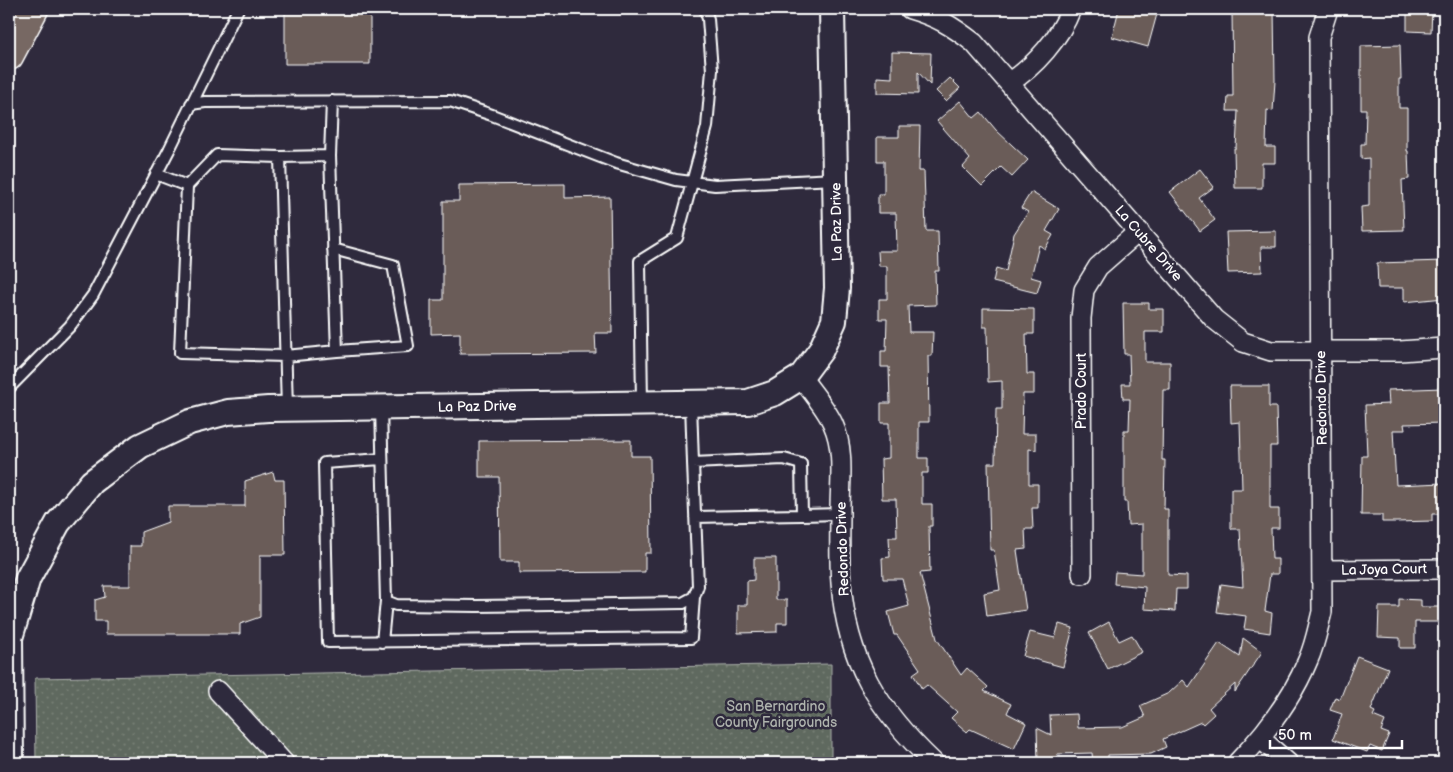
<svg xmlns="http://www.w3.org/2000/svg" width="1453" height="772" font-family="'Balsamiq Sans',sans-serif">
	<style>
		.park { fill: url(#park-dots); stroke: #afb4ae }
		.building { fill: #6a5c58; stroke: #fff }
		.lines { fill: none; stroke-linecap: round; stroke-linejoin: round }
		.service-casing { stroke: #fff; stroke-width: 14 }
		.minor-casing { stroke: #fff; stroke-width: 22 }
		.tertiary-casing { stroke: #fff; stroke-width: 28 }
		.motorway-casing { stroke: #fff; stroke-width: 31 }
		.service { stroke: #2f2a3d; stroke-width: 10 }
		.minor { stroke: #2f2a3d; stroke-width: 19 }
		.tertiary { stroke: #2f2a3d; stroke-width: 24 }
		.motorway { stroke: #776864; stroke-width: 28 }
		.labels { text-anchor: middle; stroke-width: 5; stroke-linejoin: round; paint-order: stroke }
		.street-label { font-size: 14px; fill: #fff; stroke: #2f2a3d }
		.park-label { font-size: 14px; fill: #afb4ae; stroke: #2f2a3d }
	</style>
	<defs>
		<pattern id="park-dots" width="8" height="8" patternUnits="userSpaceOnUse" patternTransform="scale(1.25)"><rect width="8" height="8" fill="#5f695e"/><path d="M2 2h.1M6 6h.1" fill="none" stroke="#778076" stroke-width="1.8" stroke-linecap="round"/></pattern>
	</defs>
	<rect width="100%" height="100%" fill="#2f2a3d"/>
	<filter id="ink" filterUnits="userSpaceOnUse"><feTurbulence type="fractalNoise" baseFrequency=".02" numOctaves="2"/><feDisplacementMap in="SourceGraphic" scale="10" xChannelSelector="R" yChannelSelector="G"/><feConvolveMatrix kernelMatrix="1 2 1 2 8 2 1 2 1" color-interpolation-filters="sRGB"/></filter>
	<g filter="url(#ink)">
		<path class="park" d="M 831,664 L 831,763 L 36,763 L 35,678 Z"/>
		<path class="building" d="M 285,9 L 370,9 L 370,64 L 285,64 Z
			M 1119,9 L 1140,9 L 1157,14 L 1148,47 L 1112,37 Z
			M 1274,9 L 1275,81 L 1273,111 L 1267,110 L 1266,147 L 1275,147 L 1275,163 L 1262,163 L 1262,188 L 1235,188 L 1234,148 L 1236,148 L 1238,111 L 1227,111 L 1228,96 L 1233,96 L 1232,11 Z
			M 1407,9 L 1432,9 L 1431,32 L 1407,31 Z
			M 1400,45 L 1401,79 L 1399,79 L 1399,108 L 1407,108 L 1407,151 L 1408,151 L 1409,179 L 1402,180 L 1404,230 L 1362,231 L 1361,207 L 1369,206 L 1369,158 L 1361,159 L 1361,144 L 1365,144 L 1366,109 L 1361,109 L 1361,46 Z
			M 892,52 L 931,53 L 930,85 L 918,72 L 918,94 L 877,93 L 877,77 L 892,78 Z
			M 950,78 L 960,88 L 946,101 L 936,91 Z
			M 960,101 L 974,118 L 981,112 L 996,130 L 1028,160 L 1012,177 L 1001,167 L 982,186 L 963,167 L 970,159 L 937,121 Z
			M 899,126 L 920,126 L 919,171 L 924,171 L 926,231 L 938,231 L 939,271 L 935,271 L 936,305 L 908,306 L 909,332 L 933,332 L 932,356 L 928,356 L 929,422 L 919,422 L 919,458 L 928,458 L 928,473 L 922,473 L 922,504 L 932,504 L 932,526 L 929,526 L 930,572 L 920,573 L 937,639 L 961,675 L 967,668 L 988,687 L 984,691 L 1011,704 L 1007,713 L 1026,723 L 1014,749 L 970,729 L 967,732 L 951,718 L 957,712 L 927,685 L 922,689 L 913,674 L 920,669 L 897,635 L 894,635 L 888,612 L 909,606 L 902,579 L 883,579 L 882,558 L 890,557 L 889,537 L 897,537 L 896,499 L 882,499 L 881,459 L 889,458 L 889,423 L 881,423 L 881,403 L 890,403 L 889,367 L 881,367 L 881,351 L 886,351 L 887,319 L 879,319 L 879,299 L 887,299 L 887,266 L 879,266 L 878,251 L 897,251 L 896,213 L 878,213 L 878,194 L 884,194 L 884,161 L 877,161 L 877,137 L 899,137 Z
			M 1200,169 L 1214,187 L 1199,198 L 1215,220 L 1200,231 L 1170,192 Z
			M 565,184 L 565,198 L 610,197 L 612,333 L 595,333 L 596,353 L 460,354 L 460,333 L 431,334 L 431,300 L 443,300 L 443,201 L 459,201 L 459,185 Z
			M 1031,192 L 1059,209 L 1046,231 L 1053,235 L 1045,249 L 1039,245 L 1031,277 L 1041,280 L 1037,293 L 993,282 L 996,268 L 1006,271 L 1014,234 L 1028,212 L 1021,208 Z
			M 1276,231 L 1276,247 L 1261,247 L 1262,272 L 1228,273 L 1226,232 Z
			M 1444,261 L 1444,298 L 1404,302 L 1404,288 L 1378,288 L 1377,263 Z
			M 1123,303 L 1149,303 L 1149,309 L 1164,309 L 1164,332 L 1145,332 L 1145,362 L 1170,362 L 1170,390 L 1163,390 L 1162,460 L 1165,460 L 1164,509 L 1168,509 L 1168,575 L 1187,576 L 1187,589 L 1176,589 L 1175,611 L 1144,609 L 1145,587 L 1114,584 L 1115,572 L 1142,574 L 1142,524 L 1128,525 L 1127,502 L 1124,502 L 1124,430 L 1129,430 L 1130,399 L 1123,399 L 1122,384 L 1130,384 L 1129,354 L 1124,354 Z
			M 983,308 L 1034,309 L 1034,334 L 1026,334 L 1027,374 L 1034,374 L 1034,394 L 1023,394 L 1022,434 L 1036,434 L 1036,450 L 1029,449 L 1029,484 L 1038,484 L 1038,508 L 1032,508 L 1033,529 L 1025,529 L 1026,549 L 1017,550 L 1026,610 L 987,616 L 984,593 L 1000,590 L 994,550 L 990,550 L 988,463 L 995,463 L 996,409 L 1002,409 L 1002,381 L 988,382 L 987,327 L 983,327 Z
			M 1230,386 L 1269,386 L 1269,407 L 1276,407 L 1277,446 L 1270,446 L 1270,509 L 1279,509 L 1279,528 L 1271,528 L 1272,559 L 1278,559 L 1278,574 L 1270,574 L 1265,611 L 1272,613 L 1270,633 L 1244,629 L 1246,616 L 1217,612 L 1221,584 L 1243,587 L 1240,529 L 1231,529 L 1231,489 L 1242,489 L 1240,422 L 1231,423 Z
			M 1443,388 L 1444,423 L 1404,424 L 1405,430 L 1393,430 L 1396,485 L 1444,483 L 1444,514 L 1432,514 L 1432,521 L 1396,522 L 1382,522 L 1382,515 L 1361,515 L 1362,456 L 1367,456 L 1365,405 L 1389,404 L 1388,390 Z
			M 631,440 L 631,456 L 650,456 L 651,553 L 645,553 L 645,572 L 519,573 L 519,562 L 500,562 L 499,477 L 479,477 L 479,441 Z
			M 273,472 L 275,480 L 284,480 L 285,555 L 260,555 L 260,617 L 240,624 L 240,634 L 106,634 L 106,621 L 95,621 L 95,600 L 105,597 L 104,586 L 130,586 L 130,546 L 141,546 L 141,532 L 168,522 L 168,506 L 245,506 L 245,481 Z
			M 754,558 L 776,558 L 776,600 L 787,600 L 787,623 L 777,623 L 777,632 L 738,633 L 738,605 L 747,605 L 747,581 L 754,580 Z
			M 1399,599 L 1421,600 L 1421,607 L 1444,607 L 1444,622 L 1415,622 L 1415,648 L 1400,648 L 1400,638 L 1378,637 L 1379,607 L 1399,607 Z
			M 1109,622 L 1119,641 L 1132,635 L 1142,652 L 1108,669 L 1089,633 Z
			M 1059,624 L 1073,628 L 1063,667 L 1023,656 L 1030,632 L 1055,638 Z
			M 1243,638 L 1262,652 L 1235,692 L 1235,684 L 1209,708 L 1214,714 L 1203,724 L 1201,722 L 1163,739 L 1166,747 L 1151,754 L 1108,755 L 1108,763 L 1093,763 L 1092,753 L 1057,754 L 1057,761 L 1038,762 L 1037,728 L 1051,735 L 1050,715 L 1077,714 L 1078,728 L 1122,727 L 1145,717 L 1140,706 L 1169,693 L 1183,680 L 1189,687 L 1219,643 L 1240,657 Z
			M 1357,656 L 1388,668 L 1371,710 L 1375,712 L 1373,716 L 1385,721 L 1381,731 L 1389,734 L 1382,751 L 1370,746 L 1367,752 L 1333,739 L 1342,714 L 1330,710 L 1335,697 L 1340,699 Z"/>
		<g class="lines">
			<g class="service-casing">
				<path id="service" d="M 191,104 L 205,102 L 450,101 L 492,115 L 616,163 L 676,180 L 715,185 L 835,179
					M 156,174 L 187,186 L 217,155 L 280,157
					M 187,186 L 180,353 L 285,356 L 337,351 L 330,156
					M 333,249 L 393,265 L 408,346 L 337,351
					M 9,388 L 70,326 L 93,295 L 169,150 L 238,9
					M 691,403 L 693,463 L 784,459 L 801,464 L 802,515 L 840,514
					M 642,404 L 640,261 L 677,238 L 707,127 L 712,70 L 708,19 L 705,9
					M 381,407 L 386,601 L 396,605 L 477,606 L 683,603 L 694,597 L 698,586 L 693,463
					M 287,409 L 280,157 L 330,156 L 332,101
					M 382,459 L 324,463 L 328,642 L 691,638 L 694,597
					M 695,517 L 802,515
					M 382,642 L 386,601"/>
			</g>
			<g class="minor-casing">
				<path id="minor" d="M 910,9 C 937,17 951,25 974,43 L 1214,319 L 1243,342 L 1271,351 L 1400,351 L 1444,348
					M 1009,83 C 1035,66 1060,38 1071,9
					M 801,377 C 811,391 826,408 833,424 C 845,450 840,483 840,510 C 840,534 839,559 841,583 C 847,661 878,710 934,763
					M 1323,570 L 1444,569
					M 1082,574 L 1081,318 L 1084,290 L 1098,267 L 1139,231
					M 218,691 L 284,763
					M 1261,739 L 1288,763
					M 1237,763 C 1266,733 1292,699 1308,660 C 1315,645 1318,627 1322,612 L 1319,37 L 1328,9"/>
			</g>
			<g class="tertiary-casing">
				<path id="tertiary" d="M 11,763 L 10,638 L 28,578 L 58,523 L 92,482 L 140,446 L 190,422 L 228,412 L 268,409 L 748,402 L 775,393 L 801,377 L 821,350 L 834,321 L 837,288 L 832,9"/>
			</g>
			<g class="motorway-casing">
				<path id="motorway" d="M 9,56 L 34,9"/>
			</g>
			<use href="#service" class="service"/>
			<use href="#minor" class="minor"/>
			<use href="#tertiary" class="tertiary"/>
			<use href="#motorway" class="motorway"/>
		</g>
	</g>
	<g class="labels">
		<g class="street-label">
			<text transform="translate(836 222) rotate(-91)" y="5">La Paz Drive</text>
			<text transform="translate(1149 243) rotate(49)" y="5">La Cubre Drive</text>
			<text transform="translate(1081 391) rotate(-90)" y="5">Prado Court</text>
			<text transform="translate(1321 398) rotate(-91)" y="5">Redondo Drive</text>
			<text transform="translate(477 406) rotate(-1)" y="5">La Paz Drive</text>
			<text transform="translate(842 549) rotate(-92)" y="5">Redondo Drive</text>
			<text transform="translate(1384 569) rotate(-1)" y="5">La Joya Court</text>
		</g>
		<g class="park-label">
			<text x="776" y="711">San Bernardino<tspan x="776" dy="16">County Fairgrounds</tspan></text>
		</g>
	</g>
	<rect width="1453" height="772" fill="none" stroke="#2f2a3d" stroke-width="30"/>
	<rect x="15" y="15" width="1423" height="742" fill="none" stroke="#fff" stroke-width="2" filter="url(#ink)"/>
	<path d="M1270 740v8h132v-8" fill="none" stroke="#ffffff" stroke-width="2.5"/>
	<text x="1278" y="740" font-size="15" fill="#ffffff" stroke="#2f2a3d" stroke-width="4" paint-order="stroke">50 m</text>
</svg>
